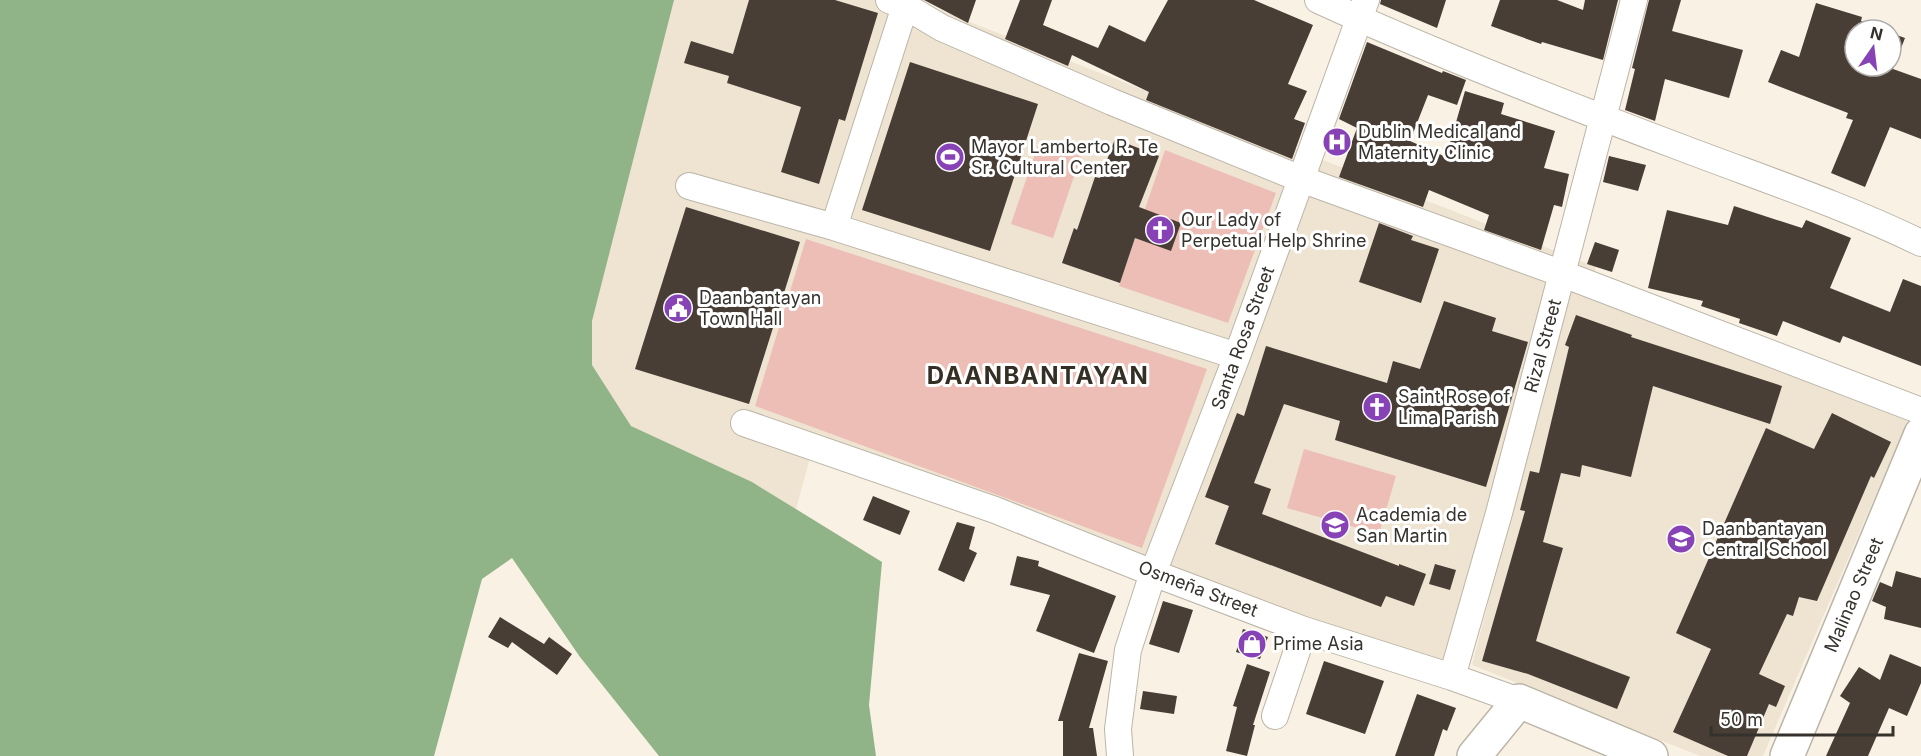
<svg xmlns="http://www.w3.org/2000/svg" width="1921" height="756" font-family="Inter,sans-serif">
	<style>
		.built { fill: #eee4d1 }
		.green { fill: #edbeb5 }
		.water { fill: #91b388 }
		.building { fill: #483e36 }
		.lines { fill: none; stroke-linecap: round; stroke-linejoin: round }
		.minor-casing { stroke: #bbb5a8; stroke-width: 28 }
		.major-casing { stroke: #bbb5a8; stroke-width: 36 }
		.minor { stroke: #fff; stroke-width: 26 }
		.major { stroke: #fff; stroke-width: 33 }
		.labels { text-anchor: middle; stroke-width: 6; stroke-linejoin: round; paint-order: stroke }
		.poi-label { font-size: 18px; fill: #35322d; stroke: #fff; text-anchor: start }
		.street-label { font-size: 18px; fill: #35322d; stroke: #fff }
		.district-label { font-size: 24px; font-weight: bold; letter-spacing: 1.5px; fill: #342f24; stroke: #fff }
	</style>
	<rect width="100%" height="100%" fill="#f9f2e4"/>
	<path class="built" d="M 648,0 L 914,0 L 1596,267 L 1586,298 L 1911,413 L 1763,756 L 1700,756 L 1472,665 L 1492,588 L 1460,688 L 813,447 L 796,509 L 631,426 L 592,365 L 567,267 Z"/>
	<path class="green" d="M 1039,142 L 1081,156 L 1053,238 L 1011,224 Z
		M 1165,150 L 1276,193 L 1228,323 L 1119,286 Z
		M 806,239 L 1207,369 L 1142,548 L 755,406 Z
		M 1304,449 L 1396,476 L 1379,534 L 1287,508 Z"/>
	<path class="water" d="M 0,0 L 674,0 L 592,321 L 592,365 L 631,426 L 752,482 L 882,562 L 869,705 L 876,756 L 659,756 L 580,657 L 512,558 L 482,579 L 434,756 L 0,756 Z"/>
	<path class="building" d="M 749,0 L 835,0 L 878,13 L 845,121 L 839,119 L 819,184 L 781,172 L 801,107 L 727,83 L 729,76 L 684,63 L 691,41 L 733,54 Z
		M 924,0 L 976,0 L 968,23 Z
		M 1020,0 L 1052,0 L 1043,25 L 1098,48 L 1109,25 L 1145,42 L 1168,0 L 1254,0 L 1313,25 L 1288,84 L 1307,91 L 1294,119 L 1305,123 L 1292,159 L 1146,100 L 1149,92 L 1072,55 L 1068,66 L 1005,39 Z
		M 1381,0 L 1446,0 L 1437,28 L 1380,4 Z
		M 1500,0 L 1557,0 L 1583,10 L 1585,0 L 1618,0 L 1603,60 L 1542,42 L 1541,44 L 1491,26 Z
		M 1649,0 L 1681,0 L 1672,31 L 1743,50 L 1729,98 L 1665,79 L 1655,121 L 1625,110 L 1635,69 L 1632,68 Z
		M 1816,3 L 1862,17 L 1861,21 L 1884,30 L 1855,30 L 1855,66 L 1891,66 L 1891,33 L 1905,38 L 1893,69 L 1921,79 L 1921,139 L 1890,127 L 1865,187 L 1831,173 L 1853,120 L 1846,118 L 1848,113 L 1768,82 L 1781,50 L 1799,57 Z
		M 1367,42 L 1442,73 L 1443,71 L 1466,80 L 1457,105 L 1428,95 L 1410,141 L 1446,157 L 1465,91 L 1504,103 L 1501,114 L 1555,131 L 1544,168 L 1569,174 L 1562,207 L 1554,205 L 1541,250 L 1484,230 L 1489,215 L 1429,190 L 1423,207 L 1339,177 L 1357,128 L 1339,119 Z
		M 910,62 L 1038,104 L 990,251 L 862,210 Z
		M 1115,139 L 1159,156 L 1139,207 L 1181,223 L 1171,251 L 1135,238 L 1120,283 L 1062,263 L 1074,228 L 1077,230 L 1095,177 L 1100,178 Z
		M 1609,156 L 1646,165 L 1638,191 L 1603,182 Z
		M 1734,206 L 1802,228 L 1806,220 L 1851,238 L 1830,288 L 1890,312 L 1903,279 L 1921,286 L 1921,366 L 1843,336 L 1840,343 L 1783,321 L 1777,336 L 1739,323 L 1740,319 L 1701,306 L 1703,301 L 1648,288 L 1667,210 L 1728,225 Z
		M 686,207 L 800,242 L 749,404 L 635,369 Z
		M 1379,223 L 1413,236 L 1411,240 L 1439,249 L 1421,303 L 1359,282 Z
		M 1595,242 L 1619,250 L 1612,272 L 1587,264 Z
		M 1444,301 L 1496,318 L 1492,331 L 1528,342 L 1486,487 L 1335,440 L 1340,421 L 1284,404 L 1254,483 L 1271,489 L 1262,514 L 1399,566 L 1399,564 L 1426,574 L 1414,606 L 1386,596 L 1381,607 L 1215,544 L 1229,506 L 1205,497 L 1237,413 L 1244,416 L 1266,346 L 1387,383 L 1393,361 L 1420,369 Z
		M 1576,315 L 1632,335 L 1631,337 L 1782,386 L 1770,424 L 1653,386 L 1631,477 L 1582,465 L 1580,477 L 1561,473 L 1543,542 L 1563,548 L 1536,641 L 1630,677 L 1617,709 L 1528,674 L 1482,661 L 1525,511 L 1520,510 L 1530,471 L 1539,473 L 1569,347 L 1565,345 Z
		M 1832,413 L 1891,442 L 1874,478 L 1871,476 L 1817,601 L 1799,597 L 1793,616 L 1787,614 L 1759,674 L 1785,686 L 1776,707 L 1769,704 L 1747,756 L 1728,756 L 1673,732 L 1711,649 L 1676,633 L 1766,428 L 1814,449 Z
		M 873,496 L 910,511 L 900,535 L 863,520 Z
		M 957,522 L 975,527 L 969,549 L 977,553 L 964,582 L 938,570 Z
		M 1017,556 L 1039,561 L 1038,566 L 1116,596 L 1094,653 L 1036,631 L 1050,595 L 1010,585 Z
		M 1435,564 L 1456,570 L 1450,590 L 1429,584 Z
		M 1896,571 L 1921,578 L 1921,628 L 1884,619 L 1886,607 L 1872,601 L 1880,582 L 1892,587 Z
		M 1163,601 L 1193,610 L 1179,653 L 1149,644 Z
		M 500,617 L 544,644 L 549,637 L 572,654 L 557,675 L 512,642 L 508,648 L 488,637 Z
		M 1243,629 L 1268,637 L 1260,659 L 1236,652 Z
		M 1079,653 L 1108,661 L 1089,728 L 1093,728 L 1097,756 L 1063,756 L 1063,721 L 1058,721 Z
		M 1890,654 L 1921,667 L 1921,683 L 1907,716 L 1889,708 L 1868,756 L 1826,756 L 1850,703 L 1840,696 L 1859,667 L 1880,680 Z
		M 1324,661 L 1384,681 L 1365,734 L 1306,714 Z
		M 1247,664 L 1270,672 L 1253,725 L 1255,725 L 1247,756 L 1226,751 L 1237,707 L 1233,706 Z
		M 1143,691 L 1177,696 L 1174,714 L 1140,709 Z
		M 1417,694 L 1456,708 L 1447,731 L 1443,729 L 1434,756 L 1395,756 Z"/>
	<g class="lines">
		<g class="minor-casing">
			<path id="minor" d="M 889,0 L 905,6 L 942,28 L 1112,102 L 1301,179 L 1563,274 L 1921,411
				M 1318,0 C 1438,55 1562,103 1685,149 C 1764,179 1845,206 1921,243
				M 689,186 L 834,227 L 1237,356
				M 834,227 L 907,0
				M 744,423 L 995,510 L 1153,573 L 1304,630 L 1452,677 L 1519,701
				M 1452,677 L 1499,513 L 1634,0
				M 1275,716 L 1304,630
				M 1120,756 L 1118,729 L 1128,650 L 1153,573 L 1237,356 L 1366,0"/>
		</g>
		<g class="major-casing">
			<path id="major" d="M 1474,756 L 1519,701 L 1651,756
				M 1787,756 L 1921,434"/>
		</g>
		<use href="#minor" class="minor"/>
		<use href="#major" class="major"/>
	</g>
	<defs>
		<g id="hospital-disc" transform="scale(1.5)"><circle r="9.5" fill="#8743b6" stroke="#fff"/><path d="M-5-5h3v3.5h4V-5h3V5h-3V1.5h-4V5h-3Z" fill="#fff"/></g>
		<g id="stadium-disc" transform="scale(1.5)"><circle r="9.5" fill="#8743b6" stroke="#fff"/><path d="M0-5a6.5 5 0 1 0 0 10a6.5 5 0 1 0 0-10ZM-3.5-1.8h7v3.6h-7Z" fill="#fff"/></g>
		<g id="church-disc" transform="scale(1.5)"><circle r="9.5" fill="#8743b6" stroke="#fff"/><path d="M-1.2-6h2.4v3.5h3.3v2.4h-3.3V6h-2.4V-.1h-3.3v-2.4h3.3Z" fill="#fff"/></g>
		<g id="civic-disc" transform="scale(1.5)"><circle r="9.5" fill="#8743b6" stroke="#fff"/><path d="M-.6-6.5H3V-4.5H.6V-3L4-1V1h2V6H-6V1h2V-1L-.6-3ZM-1.2 2.5V6h2.4V2.5Z" fill="#fff"/></g>
		<g id="school-disc" transform="scale(1.5)"><circle r="9.5" fill="#8743b6" stroke="#fff"/><path d="M0-5L7-2L0 1L-7-2ZM-4 1L0 2.5L4 1V4Q0 6-4 4Z" fill="#fff"/></g>
		<g id="shop-disc" transform="scale(1.5)"><circle r="9.5" fill="#8743b6" stroke="#fff"/><path d="M-5-2.5h2.3a2.7 3.5 0 0 1 5.4 0H5L5.5 6h-11ZM-1.5-2.5h3a1.5 2.3 0 0 0-3 0Z" fill="#fff"/></g>
	</defs>
	<g fill-rule="evenodd">
		<use href="#hospital-disc" x="1337" y="142"/>
		<use href="#stadium-disc" x="950" y="157"/>
		<use href="#church-disc" x="1160" y="230"/>
		<use href="#civic-disc" x="678" y="308"/>
		<use href="#church-disc" x="1377" y="407"/>
		<use href="#school-disc" x="1335" y="525"/>
		<use href="#school-disc" x="1681" y="539"/>
		<use href="#shop-disc" x="1252" y="644"/>
	</g>
	<g class="labels">
		<g class="poi-label">
			<text x="1358" y="138">Dublin Medical and<tspan x="1358" dy="21">Maternity Clinic</tspan></text>
			<text x="971" y="153">Mayor Lamberto R. Te<tspan x="971" dy="21">Sr. Cultural Center</tspan></text>
			<text x="1181" y="226">Our Lady of<tspan x="1181" dy="21">Perpetual Help Shrine</tspan></text>
			<text x="699" y="304">Daanbantayan<tspan x="699" dy="21">Town Hall</tspan></text>
			<text x="1398" y="403">Saint Rose of<tspan x="1398" dy="21">Lima Parish</tspan></text>
			<text x="1356" y="521">Academia de<tspan x="1356" dy="21">San Martin</tspan></text>
			<text x="1702" y="535">Daanbantayan<tspan x="1702" dy="21">Central School</tspan></text>
			<text x="1273" y="650">Prime Asia</text>
		</g>
		<g class="street-label">
			<text transform="translate(1243 338) rotate(-70)" y="6">Santa Rosa Street</text>
			<text transform="translate(1543 346) rotate(-75)" y="6">Rizal Street</text>
			<text transform="translate(1198 589) rotate(21)" y="6">Osmeña Street</text>
			<text transform="translate(1854 595) rotate(-67)" y="6">Malinao Street</text>
		</g>
		<g class="district-label">
			<text x="1038" y="384">DAANBANTAYAN</text>
		</g>
	</g>
	<g transform="translate(1873 48) rotate(14)"><circle r="28" fill="#ffffff" stroke="#aeadab" stroke-width="1.5"/>
	<path d="M0-4.5L10 22L0 15L-10 22Z" fill="#8743b6"/>
	<text y="-9" font-size="16" font-weight="bold" text-anchor="middle" fill="#35322d">N</text>
	</g>
	<path d="M1711 726v9h182v-9" fill="none" stroke="#35322d" stroke-width="3"/>
	<text x="1720" y="726" font-size="18" fill="#35322d" stroke="#ffffff" stroke-width="4.5" paint-order="stroke">50 m</text>
</svg>
